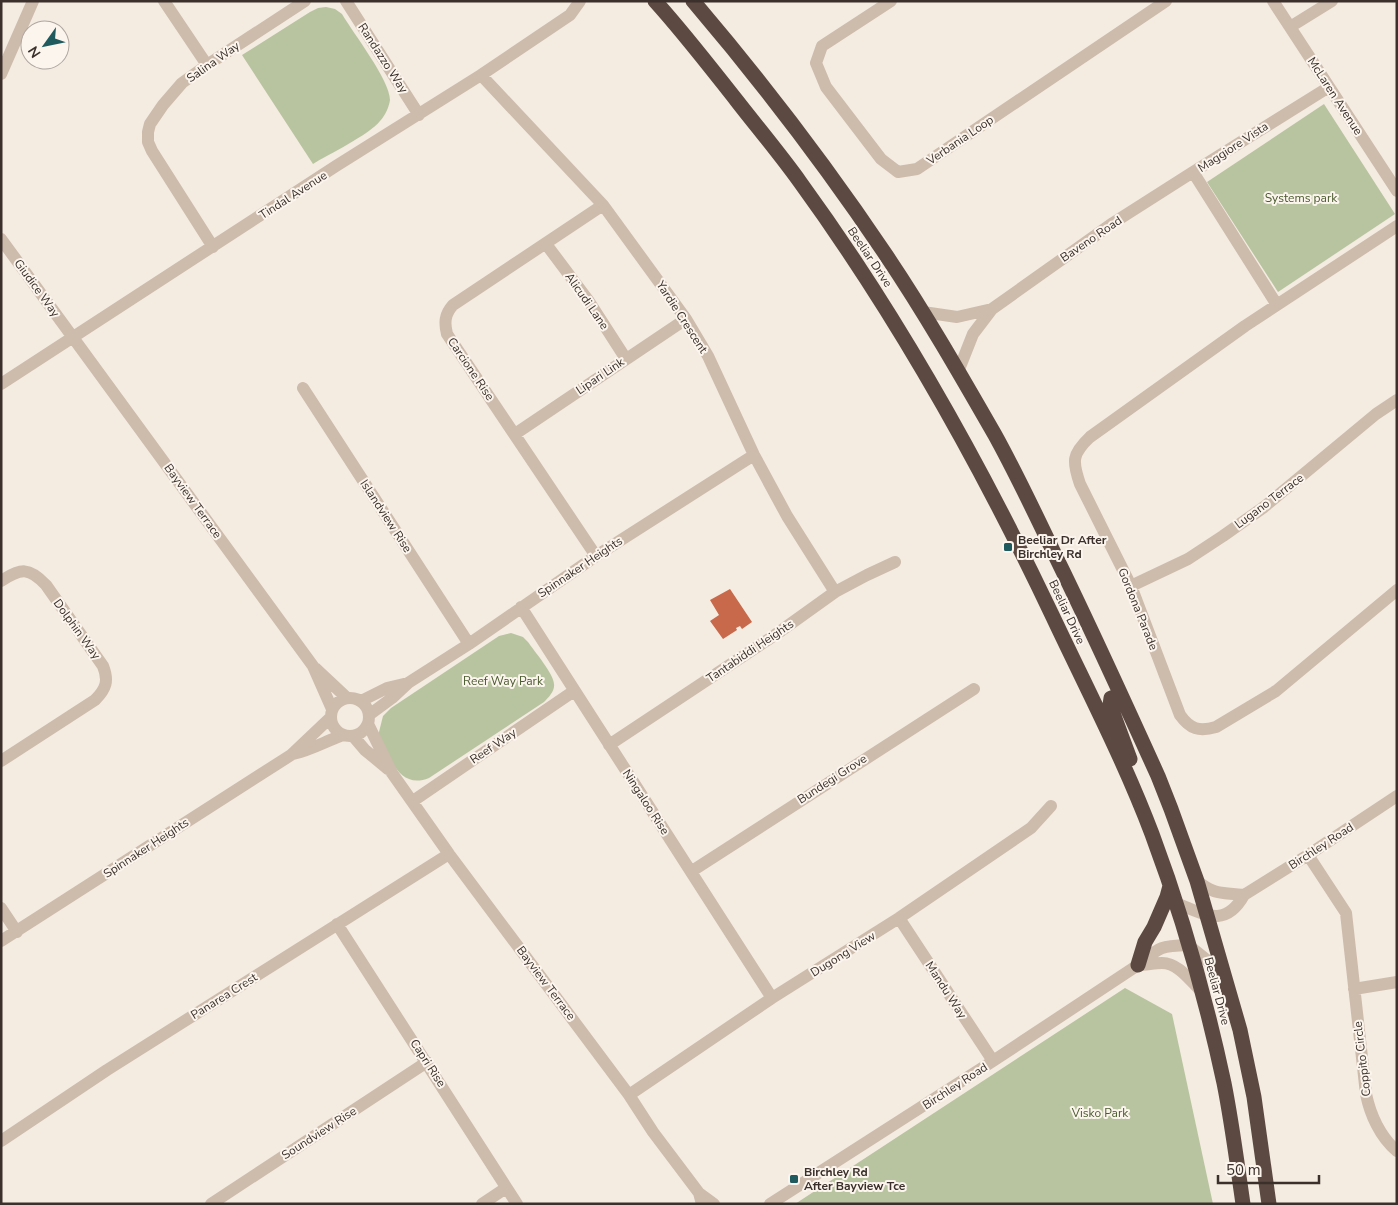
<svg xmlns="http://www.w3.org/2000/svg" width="1398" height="1205" font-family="'Nunito Sans',sans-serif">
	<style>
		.green { fill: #b8c4a0 }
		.building { fill: #c8694b }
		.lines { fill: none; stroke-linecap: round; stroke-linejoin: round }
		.minor { stroke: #cdbbac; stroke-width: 12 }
		.highway { stroke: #5c4a42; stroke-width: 15 }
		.poi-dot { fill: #1f5a5e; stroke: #fbf5ee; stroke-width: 2 }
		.labels { text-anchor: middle; stroke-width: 4; stroke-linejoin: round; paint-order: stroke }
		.street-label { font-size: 12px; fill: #3b302b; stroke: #fbf5ee }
		.park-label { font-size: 12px; fill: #4a5a2e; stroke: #fbf5ee }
		.poi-label { font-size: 12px; font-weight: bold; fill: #3b302b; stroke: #fbf5ee; text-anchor: start }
	</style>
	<rect width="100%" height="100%" fill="#f4ebe1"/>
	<path class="green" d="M 326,7 L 335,9 L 342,14 C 353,33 390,80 390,100 C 389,107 385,116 380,121 C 369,135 329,154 313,164 L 242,55 L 310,12 L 318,8 Z
		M 1324,104 L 1395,214 L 1278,292 L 1207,182 Z
		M 511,633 L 523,637 L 528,642 C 534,651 554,674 554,684 C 555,691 549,697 544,702 L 429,778 C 399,790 390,757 378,736 L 383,716 L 391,708 L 499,636 Z
		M 1125,988 L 1172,1014 L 1213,1204 L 795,1204 Z"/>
	<path class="building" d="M 730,589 L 752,622 L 742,629 L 740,626 L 736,628 L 737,630 L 723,639 L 710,621 L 719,615 L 710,600 Z"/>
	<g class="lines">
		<path class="minor" d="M 164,1 L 207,65
			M 346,1 L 419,115
			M 891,1 L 822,46 L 816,63 L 826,87 L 881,159 L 898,172 L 917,169 L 1166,1
			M 1273,1 L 1397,191
			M 1290,27 L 1332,1
			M 1,74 L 33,1
			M 481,75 L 603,205 L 686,319 L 708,356 L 754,455 L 787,516 L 835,592
			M 1397,226 L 1245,326 L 1090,437 C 1072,454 1072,461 1080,484 L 1131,586 L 1180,715 C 1190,729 1199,732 1216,727 L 1276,691 L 1397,590
			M 1,239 L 313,666 L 332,709
			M 546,244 L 588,300 L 626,359
			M 213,247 L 152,151 L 148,142 L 148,132 L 150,124 L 163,105 L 182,83 L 207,65 L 305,1
			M 1277,305 L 1193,172 L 1329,87
			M 923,312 L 957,317 L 992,309
			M 958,372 L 973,334 L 992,309 L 1113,223 L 1193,172
			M 1,384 L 336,166 L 481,75 L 570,15 L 580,1
			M 303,388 L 469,644
			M 515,434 L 686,319
			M 596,556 L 447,334 C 444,322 445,314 453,305 L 603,205
			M 1,581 C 21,568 29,567 46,585 L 103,666 C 109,681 106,689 95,700 L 1,761
			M 1131,586 L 1188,559 L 1223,536 L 1264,507 L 1376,414 L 1397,400
			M 521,607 L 772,998
			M 315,668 L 347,698
			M331 717a19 19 0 1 1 38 0a19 19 0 1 1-38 0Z
			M 361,701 L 387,688 L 408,683
			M 369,715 L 392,698 L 408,683 L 469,644 L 596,556 L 754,455
			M 368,724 L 392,773 L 449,854 L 629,1095 L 653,1132 L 699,1193 L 702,1204
			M 353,736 L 365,750 L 388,769
			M 609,745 L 775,635 L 835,592 L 867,575 L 895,562
			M 293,754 C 311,750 326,741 343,735
			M 413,801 L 574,691
			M 1308,855 L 1346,913 L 1366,1094 C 1370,1114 1380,1137 1397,1151
			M 692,871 L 974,689
			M 1197,881 C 1216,896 1222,892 1244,895
			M 1176,903 C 1204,914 1225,929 1244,895 L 1308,855 L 1397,796
			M 1,908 L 17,932
			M 899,918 L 993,1061
			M 337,924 L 517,1204
			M 1,941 L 291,755 L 330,718
			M 1138,965 C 1146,965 1154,963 1162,963 C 1179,963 1191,982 1203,993
			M 1354,989 L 1397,982
			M 629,1095 L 772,998 L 899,918 L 1031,828 L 1051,806
			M 1,1141 L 107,1070 L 449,854
			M 699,1193 L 714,1204
			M 211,1204 L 427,1062
			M 482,1204 L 506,1188
			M 770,1204 L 993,1061 L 1138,965 C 1160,947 1159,946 1188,945 L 1213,965 L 1224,980"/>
		<path class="highway" d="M 655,1 C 684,33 710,67 737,101 C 758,128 780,154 800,182 C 899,318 981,465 1053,617 C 1087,689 1124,760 1152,834 C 1182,914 1206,999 1224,1083 C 1232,1123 1237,1163 1243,1204
			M 693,1 C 762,82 827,167 886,255 C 925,313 960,374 995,435 C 1016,473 1035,513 1054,553 C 1090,626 1124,701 1158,776 L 1171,809 L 1197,881 L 1240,1030 L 1254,1097 L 1269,1204
			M 1120,695 L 1111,698 L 1110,705 L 1130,759
			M 1138,965 L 1145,942 L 1154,927 L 1167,897 L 1170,886"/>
	</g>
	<g class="poi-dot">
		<rect x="1003" y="542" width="10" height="10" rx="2.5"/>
		<rect x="789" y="1174" width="10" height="10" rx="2.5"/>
	</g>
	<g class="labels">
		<g class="street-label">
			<text transform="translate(383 58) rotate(57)" y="4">Randazzo Way</text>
			<text transform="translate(213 62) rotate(-35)" y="4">Salina Way</text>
			<text transform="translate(1335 96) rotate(57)" y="4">McLaren Avenue</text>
			<text transform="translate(960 140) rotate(-34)" y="4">Verbania Loop</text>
			<text transform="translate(1233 147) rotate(-33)" y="4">Maggiore Vista</text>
			<text transform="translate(293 195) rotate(-33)" y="4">Tindal Avenue</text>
			<text transform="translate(1091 239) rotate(-34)" y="4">Baveno Road</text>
			<text transform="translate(870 257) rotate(56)" y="4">Beeliar Drive</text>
			<text transform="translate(37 288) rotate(54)" y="4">Giudice Way</text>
			<text transform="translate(587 301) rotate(55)" y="4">Alicudi Lane</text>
			<text transform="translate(682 317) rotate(57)" y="4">Yardie Crescent</text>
			<text transform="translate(471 369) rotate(56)" y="4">Carcione Rise</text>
			<text transform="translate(600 376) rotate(-34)" y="4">Lipari Link</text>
			<text transform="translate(193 501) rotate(54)" y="4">Bayview Terrace</text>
			<text transform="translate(1269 501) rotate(-37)" y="4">Lugano Terrace</text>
			<text transform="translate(386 516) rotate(57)" y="4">Islandview Rise</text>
			<text transform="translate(580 567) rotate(-34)" y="4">Spinnaker Heights</text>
			<text transform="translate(1138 609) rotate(68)" y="4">Gordona Parade</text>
			<text transform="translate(1067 612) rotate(65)" y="4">Beeliar Drive</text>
			<text transform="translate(77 629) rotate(54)" y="4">Dolphin Way</text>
			<text transform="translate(750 651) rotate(-34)" y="4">Tantabiddi Heights</text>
			<text transform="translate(493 746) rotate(-34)" y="4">Reef Way</text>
			<text transform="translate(832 779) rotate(-33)" y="4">Bundegi Grove</text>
			<text transform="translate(646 802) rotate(57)" y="4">Ningaloo Rise</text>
			<text transform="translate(1321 846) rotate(-33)" y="4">Birchley Road</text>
			<text transform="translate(146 848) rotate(-33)" y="4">Spinnaker Heights</text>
			<text transform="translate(843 954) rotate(-32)" y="4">Dugong View</text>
			<text transform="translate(546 983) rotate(53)" y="4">Bayview Terrace</text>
			<text transform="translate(946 990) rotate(57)" y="4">Mandu Way</text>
			<text transform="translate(1217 991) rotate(75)" y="4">Beeliar Drive</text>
			<text transform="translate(224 996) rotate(-32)" y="4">Panarea Crest</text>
			<text transform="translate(1362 1059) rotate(-97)" y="4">Coppito Circle</text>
			<text transform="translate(428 1063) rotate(57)" y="4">Capri Rise</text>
			<text transform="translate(955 1086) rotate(-33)" y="4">Birchley Road</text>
			<text transform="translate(319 1133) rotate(-33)" y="4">Soundview Rise</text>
		</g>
		<g class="park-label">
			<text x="1301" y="202">Systems park</text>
			<text x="503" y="685">Reef Way Park</text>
			<text x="1100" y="1117">Visko Park</text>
		</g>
		<g class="poi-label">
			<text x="1018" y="544">Beeliar Dr After<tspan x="1018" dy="14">Birchley Rd</tspan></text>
			<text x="804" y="1176">Birchley Rd<tspan x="804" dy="14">After Bayview Tce</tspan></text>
		</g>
	</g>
	<rect width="1398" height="1205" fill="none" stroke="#3b302b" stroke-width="5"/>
	<g transform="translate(45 45) rotate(237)"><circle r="24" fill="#fbf5ee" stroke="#aea6a0"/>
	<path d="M0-4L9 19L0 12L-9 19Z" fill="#1f5a5e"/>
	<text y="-8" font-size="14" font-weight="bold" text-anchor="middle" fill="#3b302b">N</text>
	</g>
	<path d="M1218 1175v8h101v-8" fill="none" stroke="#3b302b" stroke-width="2.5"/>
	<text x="1226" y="1175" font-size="15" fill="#3b302b" stroke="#fbf5ee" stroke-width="4" paint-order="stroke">50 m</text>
</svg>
